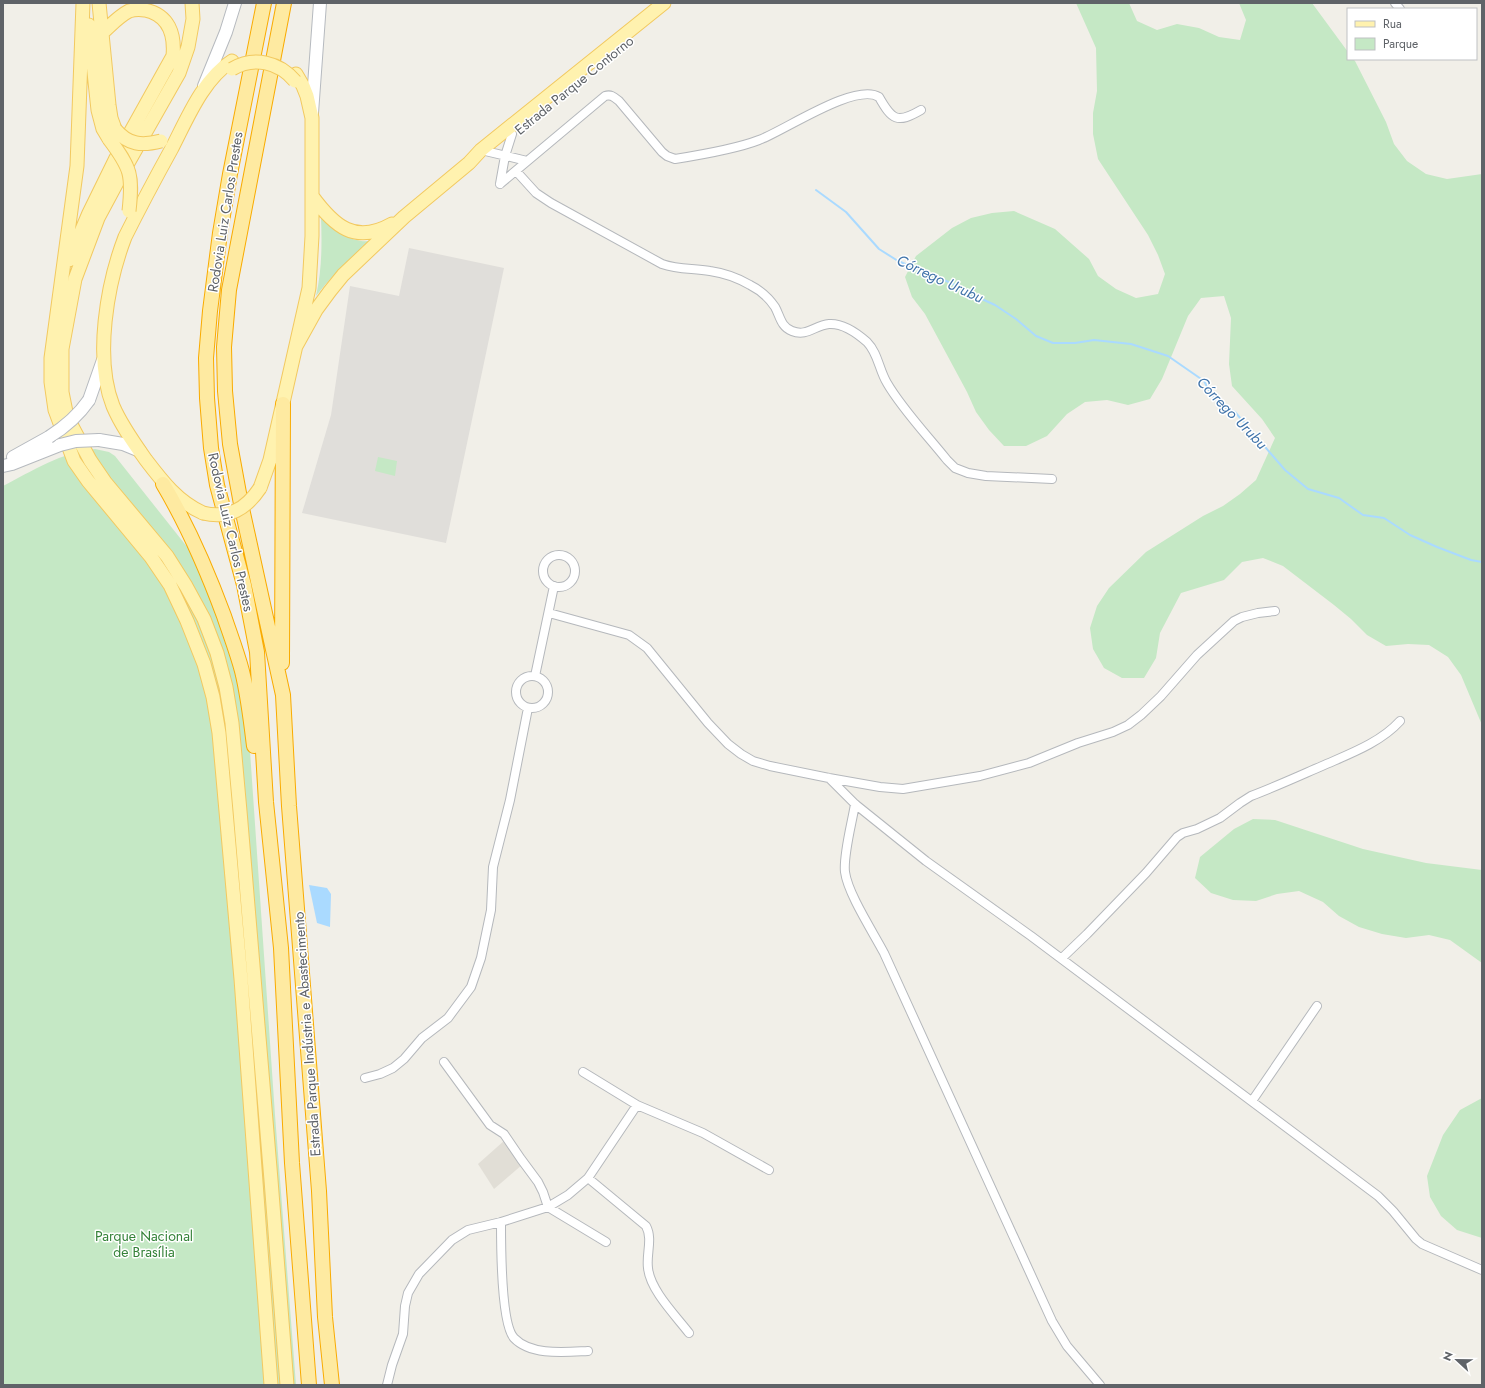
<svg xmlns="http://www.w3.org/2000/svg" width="1485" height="1388" font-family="Jost,sans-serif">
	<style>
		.industrial { fill: #e0deda }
		.education { fill: #e1ded6 }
		.green { fill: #c5e8c5 }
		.water { fill: #aadaff }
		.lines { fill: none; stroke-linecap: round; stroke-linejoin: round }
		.stream { stroke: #aadaff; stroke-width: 2 }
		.minor-casing { stroke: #b5b8bc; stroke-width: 10 }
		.secondary-casing { stroke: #b6babf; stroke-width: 14 }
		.primary-casing { stroke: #f2c960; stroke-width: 15 }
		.trunk-casing { stroke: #f9ab00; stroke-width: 16 }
		.minor { stroke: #fff; stroke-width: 8 }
		.secondary { stroke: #fff; stroke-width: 12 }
		.primary { stroke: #fff2af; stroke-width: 13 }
		.trunk { stroke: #feeaa1; stroke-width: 14 }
		.secondary-bridge-casing { stroke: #b6babf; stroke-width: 14; stroke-linecap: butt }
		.primary-bridge-casing { stroke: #f2c960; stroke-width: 15; stroke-linecap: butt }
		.secondary-bridge { stroke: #fff; stroke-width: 12 }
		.primary-bridge { stroke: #fff2af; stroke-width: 13 }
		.labels { text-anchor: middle; stroke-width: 3; stroke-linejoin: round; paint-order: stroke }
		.street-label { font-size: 14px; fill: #5f6368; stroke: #fff }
		.park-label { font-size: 14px; fill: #348238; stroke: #fff }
		.water-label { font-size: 15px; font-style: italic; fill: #4174aa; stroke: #fff }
	</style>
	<rect width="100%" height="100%" fill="#f1efe8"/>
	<path class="industrial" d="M 409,248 L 504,268 L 446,543 L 302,513 L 331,415 L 350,286 L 399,296 Z"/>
	<path class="education" d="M 505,1140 L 523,1164 L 494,1189 L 478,1164 Z"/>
	<path class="green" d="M 1076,3 L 1129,3 L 1137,21 L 1157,30 L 1177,24 L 1199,28 L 1219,37 L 1240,40 L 1246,20 L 1239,3 L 1312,3 L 1348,52 L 1348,59 L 1353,59 L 1355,61 L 1386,122 L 1394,144 L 1407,161 L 1426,174 L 1447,179 L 1482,174 L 1482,725 L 1461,675 L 1448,657 L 1429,645 L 1408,644 L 1386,646 L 1367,635 L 1351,619 L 1334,605 L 1283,566 L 1263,558 L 1242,562 L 1224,580 L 1181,593 L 1160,633 L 1156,658 L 1144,678 L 1122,678 L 1104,668 L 1093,649 L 1090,628 L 1097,606 L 1109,588 L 1146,552 L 1203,516 L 1223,506 L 1240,494 L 1256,480 L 1275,438 L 1262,419 L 1232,386 L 1229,364 L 1231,318 L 1224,296 L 1201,298 L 1188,316 L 1162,379 L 1150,399 L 1128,405 L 1107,400 L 1085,402 L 1067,414 L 1047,436 L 1026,446 L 1004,446 L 989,430 L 976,412 L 967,392 L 925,314 L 912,297 L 905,277 L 916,256 L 952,228 L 971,218 L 992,213 L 1014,211 L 1055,229 L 1089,259 L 1098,276 L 1116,289 L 1136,298 L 1158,294 L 1165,274 L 1158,255 L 1148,235 L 1098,159 L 1093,134 L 1093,113 L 1097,91 L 1096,48 Z
		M 321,217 C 334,231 356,246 375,240 C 352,256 333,274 316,296 C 322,270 322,244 321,217 Z
		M 95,449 L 109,452 L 115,456 L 207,572 L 233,618 L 246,693 L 275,1115 L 296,1385 L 3,1385 L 3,486 C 32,471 62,452 95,449 Z
		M 378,457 L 397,461 L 395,476 L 375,471 Z
		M 1253,819 L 1275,820 L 1363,849 L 1426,863 L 1482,870 L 1482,963 L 1450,940 L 1429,935 L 1406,938 L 1382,934 L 1359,927 L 1339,916 L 1323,902 L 1299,891 L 1277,894 L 1256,901 L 1233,900 L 1211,893 L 1195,878 L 1200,857 L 1234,829 Z
		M 1482,1098 L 1482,1238 L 1457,1230 L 1441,1216 L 1430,1197 L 1427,1176 L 1443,1135 L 1460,1110 Z"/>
	<path class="water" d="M 309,885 L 327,888 L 331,894 L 330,927 L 317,923 Z"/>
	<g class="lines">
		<path class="stream" d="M 816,190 L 846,212 L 879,249 L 898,261 L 951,283 L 973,295 L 995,305 L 1016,319 L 1036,336 L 1053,343 L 1075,343 L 1094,340 L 1131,344 L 1168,356 L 1204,381 L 1211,394 L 1220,405 L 1235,412 L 1285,470 L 1308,489 L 1339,498 L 1363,515 L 1384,518 L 1410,535 L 1437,547 L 1471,560 L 1482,562"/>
		<g class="minor-casing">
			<path id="minor" d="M 1395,3 L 1400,9
				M 481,150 L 527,161
				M 516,171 L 536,193 L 551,203 L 662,264 C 679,270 693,268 710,271 C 724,273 738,278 750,285 C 760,290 769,298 775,307 C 780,316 781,327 792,331 C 807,337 815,325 829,324 C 843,323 858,334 867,342 C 878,353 879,370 887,383 C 902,409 927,435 947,460 L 955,468 L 968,473 L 986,476 L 1052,479
				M 500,184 L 605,96 C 611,94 614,97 619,101 L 662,152 L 667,156 L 675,159 C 700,155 736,149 759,140 C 784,131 855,82 879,97 C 892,120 897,124 921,110
				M 500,184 L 505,156 L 512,134
				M543 571a16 16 0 1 1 32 0a16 16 0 1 1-32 0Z
				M 549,613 L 629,635 L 647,648 L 708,723 L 728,744 L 741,754 L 753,761 L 770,766 L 829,778 L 880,787 L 903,789 L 980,776 L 1029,763 L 1078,743 L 1113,732 L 1128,725 L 1141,715 L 1161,696 L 1197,655 L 1234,621 L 1242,617 L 1258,613 L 1275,611
				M516 692a16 16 0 1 1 32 0a16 16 0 1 1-32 0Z
				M 535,676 L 554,586
				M 829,778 L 855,804 L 926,861 L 1031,936 L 1378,1196 L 1393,1211 L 1416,1239 L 1422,1244 L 1482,1270
				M 855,804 C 852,823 843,855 845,872 C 848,894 873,932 884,953 L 1052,1321 L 1067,1346 L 1100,1385
				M 1062,958 L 1087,934 L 1146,873 L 1177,837 L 1183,833 L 1197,829 L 1220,818 L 1240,803 L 1251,796 C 1275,787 1299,776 1322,766 C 1349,754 1380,743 1400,721
				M 444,1062 L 490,1125 L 504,1134 L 521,1159 L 538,1182 L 543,1192 L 548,1207 L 606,1242
				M 583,1072 L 637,1105 L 703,1133 L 769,1170
				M 365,1078 L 380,1074 L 393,1068 L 404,1059 L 422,1038 L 448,1018 L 471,987 L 481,958 L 491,910 L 493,867 L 510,800 L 528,708
				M 1252,1101 L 1317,1006
				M 588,1178 L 646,1226 C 653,1239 646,1254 648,1268 C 650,1290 676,1316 689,1333
				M 501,1222 C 501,1244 501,1324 514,1338 C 531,1356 566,1352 588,1351
				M 387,1385 L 392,1365 L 403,1334 L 405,1306 L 408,1293 L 419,1274 L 452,1240 L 468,1230 L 501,1222 L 548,1207 L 568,1195 L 588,1178 L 637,1105"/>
		</g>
		<g class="secondary-casing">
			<path id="secondary" d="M 204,86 L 226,32 L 235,3
				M 312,113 L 320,3
				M 89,400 L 103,360
				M 99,440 L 123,444 L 140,451
				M 13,457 L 49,437
				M 3,466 L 12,464 L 60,445"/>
		</g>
		<g class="primary-casing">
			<path id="primary" d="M 83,3 L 77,166 L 51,358 L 51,382 L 55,410 L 74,461 L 88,481 L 151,557 L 170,585 L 187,621 L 204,664 L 213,697 L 219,733 L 241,979 L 271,1385
				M 99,3 L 109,105 L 111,118 L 115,129
				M 192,3 L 193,19 L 188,47 L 179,73 L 120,177 L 98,218 L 75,279 L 62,349 L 62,392 L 67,417 L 90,460 L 105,482 L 167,556 L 186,586 L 204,619 L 217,653 L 226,687 L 232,723 L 240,811 L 271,1180 L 287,1385
				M 89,25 L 98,110 L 103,129 L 109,139
				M 312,196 C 334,226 355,245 392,224
				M 69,260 L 89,213 L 115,160 L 173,56 C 175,34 169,15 145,10 C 139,9 135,9 129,11 C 119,16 111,25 102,33
				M 296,346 L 316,310 L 330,291 L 343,275 L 404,217 L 469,163 L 481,150 L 664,3
				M 260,488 L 270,460 L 309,288 L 312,236 L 312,118 L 307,96 L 303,86 L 296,74
				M 203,513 C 178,502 162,481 146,460 C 134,443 121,425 113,406 C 94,358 107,284 125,237 C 140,207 156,177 172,148 C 187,119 203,79 232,61"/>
		</g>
		<g class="trunk-casing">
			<path id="trunk" d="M 264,3 L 230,174 L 220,233 L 210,311 L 206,358 L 207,398 L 211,448 L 217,485 L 244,585 L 257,652 L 266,802 L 281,948 L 292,1163 L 309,1385
				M 284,3 L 229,290 L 224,347 L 225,391 L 230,444 L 241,504 L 283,695 L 289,806 L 319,1191 L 325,1317 L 332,1385
				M 163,484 C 188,526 207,570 224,616 C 230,634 237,652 242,671 C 248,695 251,721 254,746
				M 282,663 L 283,404"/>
		</g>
		<use href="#minor" class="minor"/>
		<use href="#secondary" class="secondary"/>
		<use href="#primary" class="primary"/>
		<use href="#trunk" class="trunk"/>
		<g class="secondary-bridge-casing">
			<path id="secondary-bridge" d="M 49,437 C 65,427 78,416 89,400
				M 60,445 L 76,441 L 99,440"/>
		</g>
		<g class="primary-bridge-casing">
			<path id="primary-bridge" d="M 232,69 C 254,56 279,62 295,81
				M 115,129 C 128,145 142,146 161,141
				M 109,139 C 131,168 133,175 129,211
				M 203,513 C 229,519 246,509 260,488"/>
		</g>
		<use href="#secondary-bridge" class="secondary-bridge"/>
		<use href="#primary-bridge" class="primary-bridge"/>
	</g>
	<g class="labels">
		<g class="street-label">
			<text transform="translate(574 85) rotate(-39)" y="5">Estrada Parque Contorno</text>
			<text transform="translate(225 212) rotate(-81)" y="5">Rodovia Luiz Carlos Prestes</text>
			<text transform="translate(231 532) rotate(77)" y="5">Rodovia Luiz Carlos Prestes</text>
			<text transform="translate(307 1034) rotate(-94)" y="5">Estrada Parque Indústria e Abastecimento</text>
		</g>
		<g class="park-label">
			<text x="144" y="1241">Parque Nacional<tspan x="144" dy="16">de Brasília</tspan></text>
		</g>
		<g class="water-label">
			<text transform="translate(940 279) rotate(25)" y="5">Córrego Urubu</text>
			<text transform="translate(1232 413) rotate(46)" y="5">Córrego Urubu</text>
		</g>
	</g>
	<rect width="1485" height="1388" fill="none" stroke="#5f6368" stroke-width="8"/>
	<rect x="1347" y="8" width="130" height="52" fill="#ffffff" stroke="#bfc1c3"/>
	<rect x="1355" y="21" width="20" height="6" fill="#fff2af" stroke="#bfc1c3"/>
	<text x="1383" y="28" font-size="12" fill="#5f6368">Rua</text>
	<rect x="1355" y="38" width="20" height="12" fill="#c5e8c5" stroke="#bfc1c3"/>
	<text x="1383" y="48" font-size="12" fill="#5f6368">Parque</text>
	<g transform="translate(1457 1360) rotate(292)" stroke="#ffffff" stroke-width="3" paint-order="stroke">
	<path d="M0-3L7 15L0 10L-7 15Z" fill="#5f6368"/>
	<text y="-6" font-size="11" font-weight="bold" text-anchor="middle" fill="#5f6368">N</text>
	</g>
</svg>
